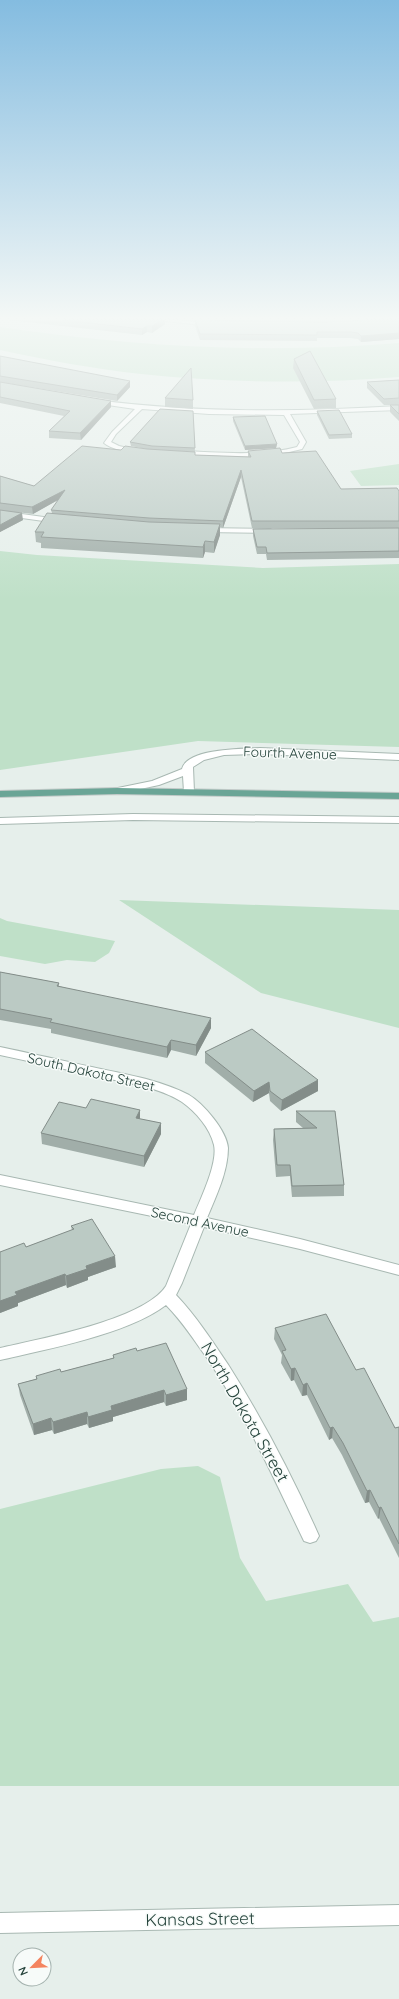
<svg xmlns="http://www.w3.org/2000/svg" width="399" height="1999" font-family="Quicksand,sans-serif">
	<style>
		.green { fill: #bfe0c8 }
		.lines { fill: none; stroke-linecap: round; stroke-linejoin: round }
		.minor-casing { stroke: #a8b8b2; stroke-width: 2 }
		.major-casing { stroke: #c2cac8; stroke-width: 2 }
		.minor { fill: #fff; fill-rule: evenodd }
		.major { fill: #6aa596; fill-rule: evenodd }
		.wall { fill: #a1aea9 }
		.shaded-wall { fill: #838d89 }
		.building { fill: #bbcac4; stroke: #838d89 }
		.labels { text-anchor: middle; stroke-width: 3; stroke-linejoin: round; paint-order: stroke }
		.street-label { font-size: 14px; fill: #24423a; stroke: #f7fbf9 }
		.near-street-label { font-size: 17px; fill: #24423a; stroke: #f7fbf9 }
	</style>
	<rect width="100%" height="100%" fill="#e6efeb"/>
	<path class="green" d="M 0,327 C 133,347 265,354 399,343 L 399,377 C 313,384 226,383 141,374 C 94,369 47,360 0,350 Z
		M 399,464 L 399,485 L 361,486 L 350,471 Z
		M 0,551 L 37,555 L 263,568 L 399,564 L 399,747 L 198,741 L 0,770 Z
		M 119,900 L 399,910 L 399,1028 L 261,993 Z
		M 0,918 L 7,921 L 115,941 L 109,953 L 95,962 L 67,960 L 45,964 L 0,956 Z
		M 198,1466 L 220,1477 L 240,1558 L 266,1601 L 348,1584 L 373,1622 L 399,1617 L 399,1786 L 0,1786 L 0,1509 L 161,1469 Z"/>
	<g class="lines">
		<g class="minor-casing">
			<path id="minor" d="M 157,320 L 178,320 L 213,324 L 210,326 Z
				M 96,400 C 197,413 297,412 399,406 L 399,410 L 290,414 L 306,442 L 302,449 C 262,460 220,457 179,455 L 176,453 L 179,451 C 218,452 259,457 297,447 L 300,442 L 284,415 L 209,414 L 142,409 L 116,434 L 111,442 L 119,446 L 142,451 C 135,456 111,449 104,443 L 112,432 L 135,409 L 94,403 L 93,402 Z
				M 0,511 L 58,519 L 62,521 L 58,523 L 0,515 Z
				M 201,528 L 270,529 L 274,531 L 270,533 L 204,532 L 201,532 Z
				M 260,748 L 399,754 L 399,760 L 260,754 L 224,755 L 204,760 L 193,767 L 194,792 L 193,794 L 185,794 L 184,792 L 183,776 L 159,785 L 117,794 L 112,791 L 113,789 L 152,781 L 182,769 C 187,748 243,749 260,748 Z
				M 133,814 L 399,817 L 399,823 L 133,820 L 0,824 L 0,818 Z
				M 0,1047 C 34,1054 68,1062 101,1069 C 131,1075 162,1081 189,1095 C 203,1103 227,1131 228,1148 C 228,1172 216,1196 207,1218 L 300,1239 L 399,1265 L 399,1275 L 300,1249 L 204,1227 L 182,1283 L 176,1295 C 196,1316 213,1342 229,1366 C 263,1420 293,1477 319,1536 L 316,1541 L 310,1543 L 304,1541 C 274,1479 246,1416 207,1358 C 194,1340 182,1321 166,1305 C 128,1334 48,1349 0,1360 L 0,1348 C 39,1339 144,1320 166,1286 L 191,1224 L 0,1185 L 0,1175 L 194,1215 C 201,1198 218,1163 214,1145 C 210,1128 196,1112 182,1102 C 159,1087 127,1083 101,1077 C 67,1070 34,1062 0,1055 Z
				M 399,1905 L 399,1925 L 0,1933 L 0,1913 Z"/>
		</g>
		<g class="major-casing">
			<path id="major" d="M 117,788 L 399,793 L 399,799 L 117,794 L 0,797 L 0,791 Z"/>
		</g>
		<use href="#minor" class="minor"/>
		<use href="#major" class="major"/>
	</g>
	<path class="wall" d="M 9,320 L 165,320 L 165,324 L 152,333 L 147,332 L 142,335 Z
		M 195,320 L 353,320 L 306,322 L 323,322 L 399,320 L 399,339 L 361,342 L 358,339 L 350,338 L 317,338 L 317,341 L 200,340 L 195,326 Z
		M 0,356 L 130,387 L 117,401 L 0,382 Z
		M 294,359 L 336,399 L 336,408 L 314,409 L 293,368 Z
		M 399,380 L 399,421 L 390,412 L 390,405 L 392,405 L 384,405 L 367,388 L 367,382 Z
		M 0,382 L 111,401 L 111,407 L 81,440 L 49,438 L 49,431 L 64,416 L 0,403 Z
		M 165,398 L 193,400 L 193,409 L 165,407 Z
		M 193,411 L 195,452 L 156,450 L 195,455 L 248,457 L 248,451 L 282,453 L 341,489 L 399,491 L 399,528 L 252,528 L 241,477 L 223,528 L 220,527 L 220,535 L 214,553 L 205,552 L 203,558 L 41,548 L 41,543 L 36,542 L 35,532 L 52,513 L 51,510 L 58,500 L 33,514 L 16,512 L 23,520 L 0,532 L 0,476 L 34,486 L 121,450 L 151,450 L 131,446 L 130,442 Z
		M 317,411 L 352,434 L 352,438 L 329,439 L 317,415 Z
		M 233,417 L 277,444 L 276,448 L 245,450 L 233,421 Z
		M 399,528 L 399,558 L 267,560 L 266,554 L 257,554 L 253,536 L 253,529 Z
		M 0,972 L 59,983 L 59,986 L 211,1028 L 196,1056 L 171,1050 L 167,1058 L 51,1033 L 51,1029 L 0,1020 Z
		M 205,1052 L 318,1080 L 318,1091 L 281,1111 L 270,1101 L 269,1093 L 253,1102 L 205,1063 Z
		M 86,1108 L 140,1110 L 140,1119 L 161,1123 L 161,1134 L 144,1167 L 42,1144 L 41,1133 Z
		M 296,1111 L 335,1111 L 344,1185 L 344,1196 L 292,1197 L 290,1176 L 276,1177 L 273,1140 L 274,1129 L 303,1128 L 296,1122 Z
		M 71,1226 L 116,1267 L 88,1277 L 88,1280 L 67,1288 L 66,1285 L 18,1303 L 18,1306 L 0,1313 L 0,1252 L 26,1247 L 72,1230 Z
		M 275,1328 L 356,1370 L 395,1428 L 399,1427 L 399,1558 L 379,1518 L 378,1519 L 369,1502 L 365,1503 L 342,1455 L 332,1438 L 329,1440 L 307,1395 L 302,1396 L 294,1380 L 291,1381 L 281,1363 L 282,1355 L 274,1339 Z
		M 137,1351 L 187,1389 L 187,1400 L 166,1406 L 164,1402 L 113,1417 L 113,1421 L 89,1428 L 87,1424 L 54,1434 L 52,1430 L 34,1435 L 20,1395 L 18,1384 L 36,1379 L 36,1376 L 61,1372 L 113,1358 L 113,1355 Z"/>
	<path class="shaded-wall" d="M 162,320 L 165,320 L 165,324 L 152,333 L 152,326 Z
		M 147,326 L 147,332 L 142,335 L 142,329 Z
		M 399,333 L 399,339 L 361,342 L 361,336 Z
		M 130,381 L 130,387 L 117,401 L 117,395 Z
		M 111,401 L 111,407 L 81,440 L 80,433 Z
		M 277,444 L 276,448 L 245,450 L 245,446 Z
		M 241,470 L 241,477 L 223,528 L 223,521 Z
		M 65,490 L 65,496 L 33,514 L 32,507 Z
		M 22,513 L 23,520 L 0,532 L 0,525 Z
		M 220,524 L 220,535 L 214,553 L 214,542 Z
		M 205,541 L 205,552 L 203,558 L 203,547 Z
		M 211,1018 L 211,1028 L 196,1056 L 196,1045 Z
		M 171,1040 L 171,1050 L 167,1058 L 167,1047 Z
		M 318,1080 L 318,1091 L 281,1111 L 282,1100 Z
		M 269,1082 L 269,1093 L 253,1102 L 254,1091 Z
		M 140,1110 L 140,1121 L 136,1118 Z
		M 161,1123 L 161,1134 L 144,1167 L 144,1156 Z
		M 115,1256 L 116,1267 L 88,1277 L 88,1280 L 67,1288 L 66,1276 L 86,1266 Z
		M 65,1274 L 66,1285 L 18,1303 L 18,1306 L 0,1313 L 0,1301 L 15,1292 Z
		M 295,1368 L 294,1380 L 291,1381 L 291,1369 Z
		M 307,1383 L 307,1395 L 302,1396 L 303,1385 Z
		M 187,1389 L 187,1400 L 166,1406 L 166,1395 Z
		M 164,1390 L 164,1402 L 113,1417 L 113,1421 L 89,1428 L 88,1417 L 111,1406 Z
		M 87,1412 L 87,1424 L 54,1434 L 53,1422 Z
		M 51,1418 L 52,1430 L 34,1435 L 33,1424 Z
		M 333,1427 L 332,1438 L 329,1440 L 330,1428 Z
		M 370,1490 L 369,1502 L 365,1503 L 367,1491 Z
		M 381,1507 L 379,1518 L 378,1519 L 379,1508 Z"/>
	<path class="building" d="M 63,320 L 162,320 L 152,326 L 147,326 L 142,329 Z
		M 195,320 L 323,322 L 366,320 L 399,320 L 399,333 L 361,336 L 358,333 L 351,332 L 317,332 L 317,335 L 200,334 Z
		M 310,351 L 336,399 L 314,400 L 294,359 Z
		M 0,356 L 130,381 L 117,395 L 0,376 Z
		M 191,368 L 193,400 L 165,398 Z
		M 399,380 L 399,398 L 384,399 L 367,382 Z
		M 0,382 L 111,401 L 80,433 L 49,431 L 70,411 L 0,397 Z
		M 390,405 L 399,405 L 399,414 Z
		M 160,409 L 193,411 L 195,448 L 152,446 L 130,442 Z
		M 339,410 L 352,434 L 329,435 L 317,411 Z
		M 265,416 L 277,444 L 245,446 L 233,417 Z
		M 82,446 L 121,450 L 125,446 L 147,449 L 195,452 L 195,455 L 251,457 L 248,451 L 280,448 L 282,453 L 316,451 L 341,489 L 397,488 L 399,491 L 399,521 L 252,521 L 241,470 L 223,521 L 149,518 L 51,510 L 65,490 L 32,507 L 0,503 L 0,476 L 34,486 Z
		M 0,510 L 22,513 L 0,525 Z
		M 47,513 L 149,522 L 220,524 L 214,542 L 205,541 L 203,547 L 41,537 L 44,532 L 35,532 Z
		M 399,528 L 399,551 L 267,553 L 266,547 L 257,547 L 253,529 Z
		M 0,972 L 59,983 L 57,986 L 211,1018 L 196,1045 L 171,1040 L 167,1047 L 50,1022 L 52,1019 L 0,1009 Z
		M 252,1029 L 318,1080 L 282,1100 L 270,1091 L 269,1082 L 254,1091 L 205,1052 Z
		M 91,1099 L 140,1110 L 136,1118 L 161,1123 L 144,1156 L 41,1133 L 59,1102 L 86,1108 Z
		M 296,1111 L 335,1111 L 344,1185 L 292,1186 L 290,1165 L 277,1165 L 274,1129 L 317,1128 Z
		M 92,1219 L 115,1256 L 86,1266 L 87,1269 L 66,1276 L 65,1274 L 15,1292 L 17,1295 L 0,1301 L 0,1252 L 24,1243 L 26,1247 L 74,1229 L 71,1226 Z
		M 326,1314 L 356,1370 L 364,1368 L 395,1428 L 399,1427 L 399,1544 L 381,1507 L 379,1508 L 370,1490 L 367,1491 L 343,1443 L 333,1427 L 330,1428 L 307,1383 L 303,1385 L 295,1368 L 291,1369 L 282,1351 L 286,1350 L 275,1328 Z
		M 166,1343 L 187,1389 L 166,1395 L 164,1390 L 111,1406 L 112,1410 L 88,1417 L 87,1412 L 53,1422 L 51,1418 L 33,1424 L 18,1384 L 37,1379 L 36,1376 L 60,1369 L 61,1372 L 114,1358 L 113,1355 L 136,1348 L 137,1351 Z"/>
	<linearGradient id="sky" x2="0" y2="1"><stop stop-color="#84bce0"/><stop offset="0.53" stop-color="#f4f8f6"/><stop offset="1" stop-color="#f4f8f6" stop-opacity="0"/></linearGradient>
	<rect width="399" height="600" fill="url(#sky)"/>
	<g class="labels">
		<g class="street-label">
			<text transform="translate(290 753) rotate(2)" y="5">Fourth Avenue</text>
			<text transform="translate(91 1072) rotate(13)" y="5">South Dakota Street</text>
			<text transform="translate(200 1222) rotate(12)" y="5">Second Avenue</text>
		</g>
		<g class="near-street-label">
			<text transform="translate(245 1412) rotate(60)" y="6">North Dakota Street</text>
			<text transform="translate(200 1919) rotate(-1)" y="6">Kansas Street</text>
		</g>
	</g>
	<g transform="translate(32 1967) rotate(246)"><circle r="19" fill="#f7fbf9" stroke="#a3b1ad"/>
	<path d="M0-3L7 15L0 10L-7 15Z" fill="#f4845f"/>
	<text y="-6" font-size="11" font-weight="bold" text-anchor="middle" fill="#24423a">N</text>
	</g>
</svg>
